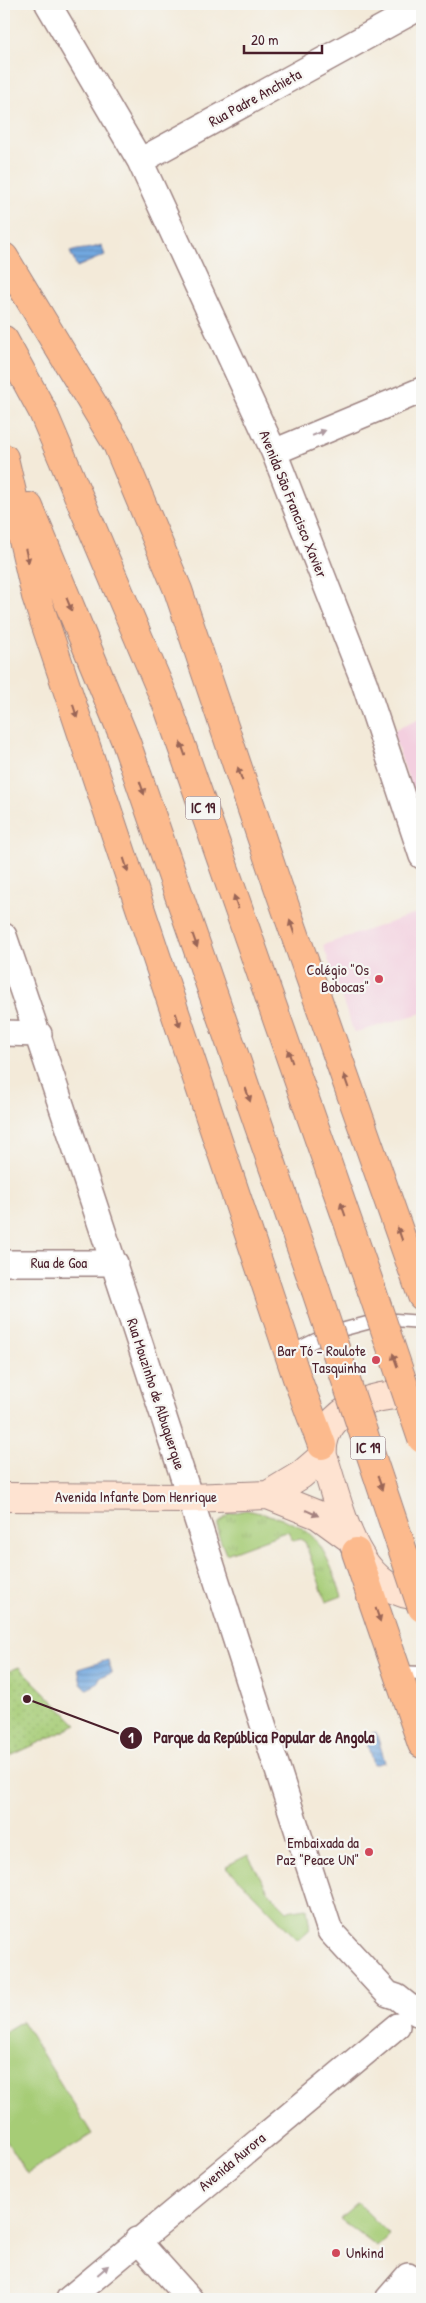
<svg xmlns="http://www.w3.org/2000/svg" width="426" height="2303" font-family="'Patrick Hand',sans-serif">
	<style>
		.built { fill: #f3cfdf }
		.grass { fill: url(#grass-tufts); stroke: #787650 }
		.park { fill: url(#park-dots); stroke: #787650 }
		.garden { fill: #a6cc76; stroke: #787650 }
		.water { fill: url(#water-rules); stroke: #5e6385 }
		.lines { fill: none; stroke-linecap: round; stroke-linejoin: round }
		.lane-casing { stroke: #9e8482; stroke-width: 15 }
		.street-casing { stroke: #9e8482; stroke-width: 28 }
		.secondary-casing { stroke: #9e8482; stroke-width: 30 }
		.highway-casing { stroke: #9e8482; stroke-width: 30 }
		.lane { stroke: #fff; stroke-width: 12 }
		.street { stroke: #fff; stroke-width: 25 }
		.secondary { stroke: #fee3d1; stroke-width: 28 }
		.highway { stroke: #fcba8d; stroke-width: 28 }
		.highway-bridge-casing { stroke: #9e8482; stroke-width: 30; stroke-linecap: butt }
		.highway-bridge { stroke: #fcba8d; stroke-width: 28 }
		.oneway { fill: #ae9aa0 }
		.oneway2 { fill: #9a6557 }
		.oneway3 { fill: #a4817e }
		.poi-dot { fill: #d1495b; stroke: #f6f6f2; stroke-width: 2 }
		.labels { text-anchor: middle; stroke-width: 4.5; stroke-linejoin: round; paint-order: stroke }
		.shield { fill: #f6f6f2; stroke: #7e6067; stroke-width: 1 }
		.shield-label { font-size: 14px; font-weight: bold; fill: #4a1f2b }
		.street-label { font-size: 15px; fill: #4a1f2b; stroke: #f6f6f2 }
		.poi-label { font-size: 15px; fill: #4a1f2b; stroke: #f6f6f2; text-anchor: end }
		.leader { fill: none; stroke: #4a1f2b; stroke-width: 2 }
		.callout-dot { fill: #4a1f2b; stroke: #f6f6f2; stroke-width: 2 }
		.mark-label { font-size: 15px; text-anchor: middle; font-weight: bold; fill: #fff }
		.callout-label { font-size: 16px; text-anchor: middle; font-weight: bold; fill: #4a1f2b; stroke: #f6f6f2; stroke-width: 4.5; stroke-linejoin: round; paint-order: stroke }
	</style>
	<defs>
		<pattern id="grass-tufts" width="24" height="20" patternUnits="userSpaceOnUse" patternTransform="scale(1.25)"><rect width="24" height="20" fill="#a6cc76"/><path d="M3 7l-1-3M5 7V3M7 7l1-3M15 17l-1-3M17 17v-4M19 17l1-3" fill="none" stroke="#90af66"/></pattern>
		<pattern id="park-dots" width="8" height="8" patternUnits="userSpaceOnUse" patternTransform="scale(1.25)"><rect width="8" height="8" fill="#a6cc76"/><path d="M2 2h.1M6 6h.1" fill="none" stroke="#90af66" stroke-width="1.8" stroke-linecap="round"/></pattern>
		<pattern id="water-rules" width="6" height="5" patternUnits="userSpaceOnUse" patternTransform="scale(1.25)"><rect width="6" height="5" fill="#71a7df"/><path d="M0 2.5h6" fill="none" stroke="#5f87b5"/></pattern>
	</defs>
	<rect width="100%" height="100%" fill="#f6f6f2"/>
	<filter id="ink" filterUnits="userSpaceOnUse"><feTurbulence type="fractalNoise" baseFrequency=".02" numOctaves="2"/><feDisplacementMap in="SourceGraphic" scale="10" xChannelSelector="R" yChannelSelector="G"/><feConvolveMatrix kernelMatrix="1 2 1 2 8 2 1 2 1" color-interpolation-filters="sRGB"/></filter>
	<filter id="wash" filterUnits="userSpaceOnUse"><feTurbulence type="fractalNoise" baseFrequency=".0096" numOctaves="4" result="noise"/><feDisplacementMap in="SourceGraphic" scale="20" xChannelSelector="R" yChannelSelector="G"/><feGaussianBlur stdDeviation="1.12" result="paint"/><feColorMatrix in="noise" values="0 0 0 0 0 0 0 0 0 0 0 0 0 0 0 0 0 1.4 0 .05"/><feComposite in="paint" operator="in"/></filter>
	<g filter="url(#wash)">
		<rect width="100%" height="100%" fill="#f3ead9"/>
		<path class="built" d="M 422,718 L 422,819 L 392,731 Z
			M 421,912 L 422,1013 L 354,1033 L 323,945 Z"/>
		<path class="grass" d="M 246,1510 C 312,1523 320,1534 342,1596 L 326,1602 L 305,1542 L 300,1539 L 293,1541 L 288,1531 L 226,1554 L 218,1534 L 218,1524 L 229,1514 Z"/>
		<path class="park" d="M 19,1667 L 77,1725 L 4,1759 L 4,1673 Z"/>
		<path class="garden" d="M 248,1855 L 269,1893 L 287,1911 L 307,1908 L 310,1929 L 298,1940 L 226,1866 Z
			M 22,2021 L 92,2134 L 27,2174 L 4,2137 L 4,2032 Z
			M 358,2203 L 390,2235 L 377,2247 L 340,2219 Z"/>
		<path class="water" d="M 101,245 L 105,255 L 77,267 L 70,252 C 81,248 90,250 101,245 Z
			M 108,1660 L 112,1673 L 100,1677 L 97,1684 L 87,1689 L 81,1683 L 78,1669 Z
			M 376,1732 L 385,1762 L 373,1765 L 365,1735 Z"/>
	</g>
	<g filter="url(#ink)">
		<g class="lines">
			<g class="lane-casing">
				<path id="lane" d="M 289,1353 L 330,1333 L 382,1319 L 422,1322
					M 397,1672 L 422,1673"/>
			</g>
			<g class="street-casing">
				<path id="street" d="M 48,4 L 140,161 L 274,452 L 364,682 L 422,856
					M 140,161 L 422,6
					M 274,452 L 422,390
					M 4,936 C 117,1266 222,1599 330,1931 L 388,1994 L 397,1997 L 417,2013 L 422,2007
					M 4,1033 L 39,1034
					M 4,1263 L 115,1263
					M 137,2240 L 190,2299
					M 69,2299 L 397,2026
					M 388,2299 L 408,2276 L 422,2290"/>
			</g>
			<g class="secondary-casing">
				<path id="secondary" d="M 422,1397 C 384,1388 318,1408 323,1456 C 340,1506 355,1595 422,1596
					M 268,1495 L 301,1475 L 323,1456
					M 4,1497 L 190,1498 L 268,1495 L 318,1515 L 351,1539"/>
			</g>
			<g class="highway-casing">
				<path id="highway" d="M 4,257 L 117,444 L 178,590 L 274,875 L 422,1296
					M 4,340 L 42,410 L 168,707 L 371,1288
					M 4,458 L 36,596 L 297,1378 L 322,1445
					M 29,507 L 126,742 L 315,1288
					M 356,1552 L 422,1744"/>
			</g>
			<use href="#lane" class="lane"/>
			<use href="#street" class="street"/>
			<use href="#secondary" class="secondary"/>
			<use href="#highway" class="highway"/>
			<g class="highway-bridge-casing">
				<path id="highway-bridge" d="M 315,1288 L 422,1608
					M 371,1288 L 422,1439"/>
			</g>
			<use href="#highway-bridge" class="highway-bridge"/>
		</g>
		<defs><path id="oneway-solid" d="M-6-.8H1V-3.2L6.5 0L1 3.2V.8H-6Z" transform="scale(1.25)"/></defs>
		<g class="oneway">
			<use href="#oneway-solid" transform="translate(319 433) rotate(-22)"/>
			<use href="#oneway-solid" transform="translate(103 2270) rotate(-41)"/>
		</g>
		<g class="oneway2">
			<use href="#oneway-solid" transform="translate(27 556) rotate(77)"/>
			<use href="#oneway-solid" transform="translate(69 604) rotate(68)"/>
			<use href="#oneway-solid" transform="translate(75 711) rotate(72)"/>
			<use href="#oneway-solid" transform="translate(183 749) rotate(-109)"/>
			<use href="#oneway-solid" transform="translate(240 774) rotate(-109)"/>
			<use href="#oneway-solid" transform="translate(142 788) rotate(71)"/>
			<use href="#oneway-solid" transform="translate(126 865) rotate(72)"/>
			<use href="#oneway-solid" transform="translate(236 902) rotate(-109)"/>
			<use href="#oneway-solid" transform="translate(292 927) rotate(-109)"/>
			<use href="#oneway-solid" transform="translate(195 941) rotate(71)"/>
			<use href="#oneway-solid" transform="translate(178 1020) rotate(72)"/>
			<use href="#oneway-solid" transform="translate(290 1056) rotate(-109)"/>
			<use href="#oneway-solid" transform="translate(346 1081) rotate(-109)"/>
			<use href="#oneway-solid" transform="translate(248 1095) rotate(71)"/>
			<use href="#oneway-solid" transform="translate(343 1209) rotate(-109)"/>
			<use href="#oneway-solid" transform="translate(400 1234) rotate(-109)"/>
			<use href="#oneway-solid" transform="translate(395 1360) rotate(-109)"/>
			<use href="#oneway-solid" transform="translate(380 1483) rotate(71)"/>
			<use href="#oneway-solid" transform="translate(378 1615) rotate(71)"/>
		</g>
		<use class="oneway3" href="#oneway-solid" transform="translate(312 1513) rotate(24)"/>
	</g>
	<g class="poi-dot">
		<circle cx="379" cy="979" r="5"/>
		<circle cx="376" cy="1360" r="5"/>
		<circle cx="369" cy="1852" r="5"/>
		<circle cx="336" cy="2253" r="5"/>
	</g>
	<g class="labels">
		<g class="shield">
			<rect x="185.5" y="796.5" width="35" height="23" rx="4"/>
			<rect x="350.5" y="1436.5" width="35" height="23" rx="4"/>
		</g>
		<g class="shield-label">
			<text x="203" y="813">IC 19</text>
			<text x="368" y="1453">IC 19</text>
		</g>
		<g class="street-label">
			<text transform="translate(255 98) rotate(-29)" y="5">Rua Padre Anchieta</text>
			<text transform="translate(293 504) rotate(68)" y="5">Avenida São Francisco Xavier</text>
			<text x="59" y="1268">Rua de Goa</text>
			<text transform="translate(156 1394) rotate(72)" y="5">Rua Mouzinho de Albuquerque</text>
			<text x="136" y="1502">Avenida Infante Dom Henrique</text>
			<text transform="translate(232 2162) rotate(-40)" y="5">Avenida Aurora</text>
		</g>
		<g class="poi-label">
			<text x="369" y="975">Colégio "Os<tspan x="369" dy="17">Bobocas"</tspan></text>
			<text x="366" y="1356">Bar Tó - Roulote<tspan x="366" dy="17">Tasquinha</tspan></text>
			<text x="359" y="1848">Embaixada da<tspan x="359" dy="17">Paz "Peace UN"</tspan></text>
			<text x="346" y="2258" text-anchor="start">Unkind</text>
		</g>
	</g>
	<path class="leader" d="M27 1699L131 1738"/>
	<g class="callout-dot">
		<circle cx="27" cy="1699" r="5"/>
		<circle cx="131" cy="1738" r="12"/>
	</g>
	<g class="mark-label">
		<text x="131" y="1743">1</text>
	</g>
	<g class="callout-label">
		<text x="264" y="1743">Parque da República Popular de Angola</text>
	</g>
	<rect width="426" height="2303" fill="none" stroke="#f6f6f2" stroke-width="20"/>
	<path d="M244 45v8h78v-8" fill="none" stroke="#4a1f2b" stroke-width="2.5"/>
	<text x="251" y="45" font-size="15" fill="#4a1f2b" stroke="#f6f6f2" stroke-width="4" paint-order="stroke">20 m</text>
</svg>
